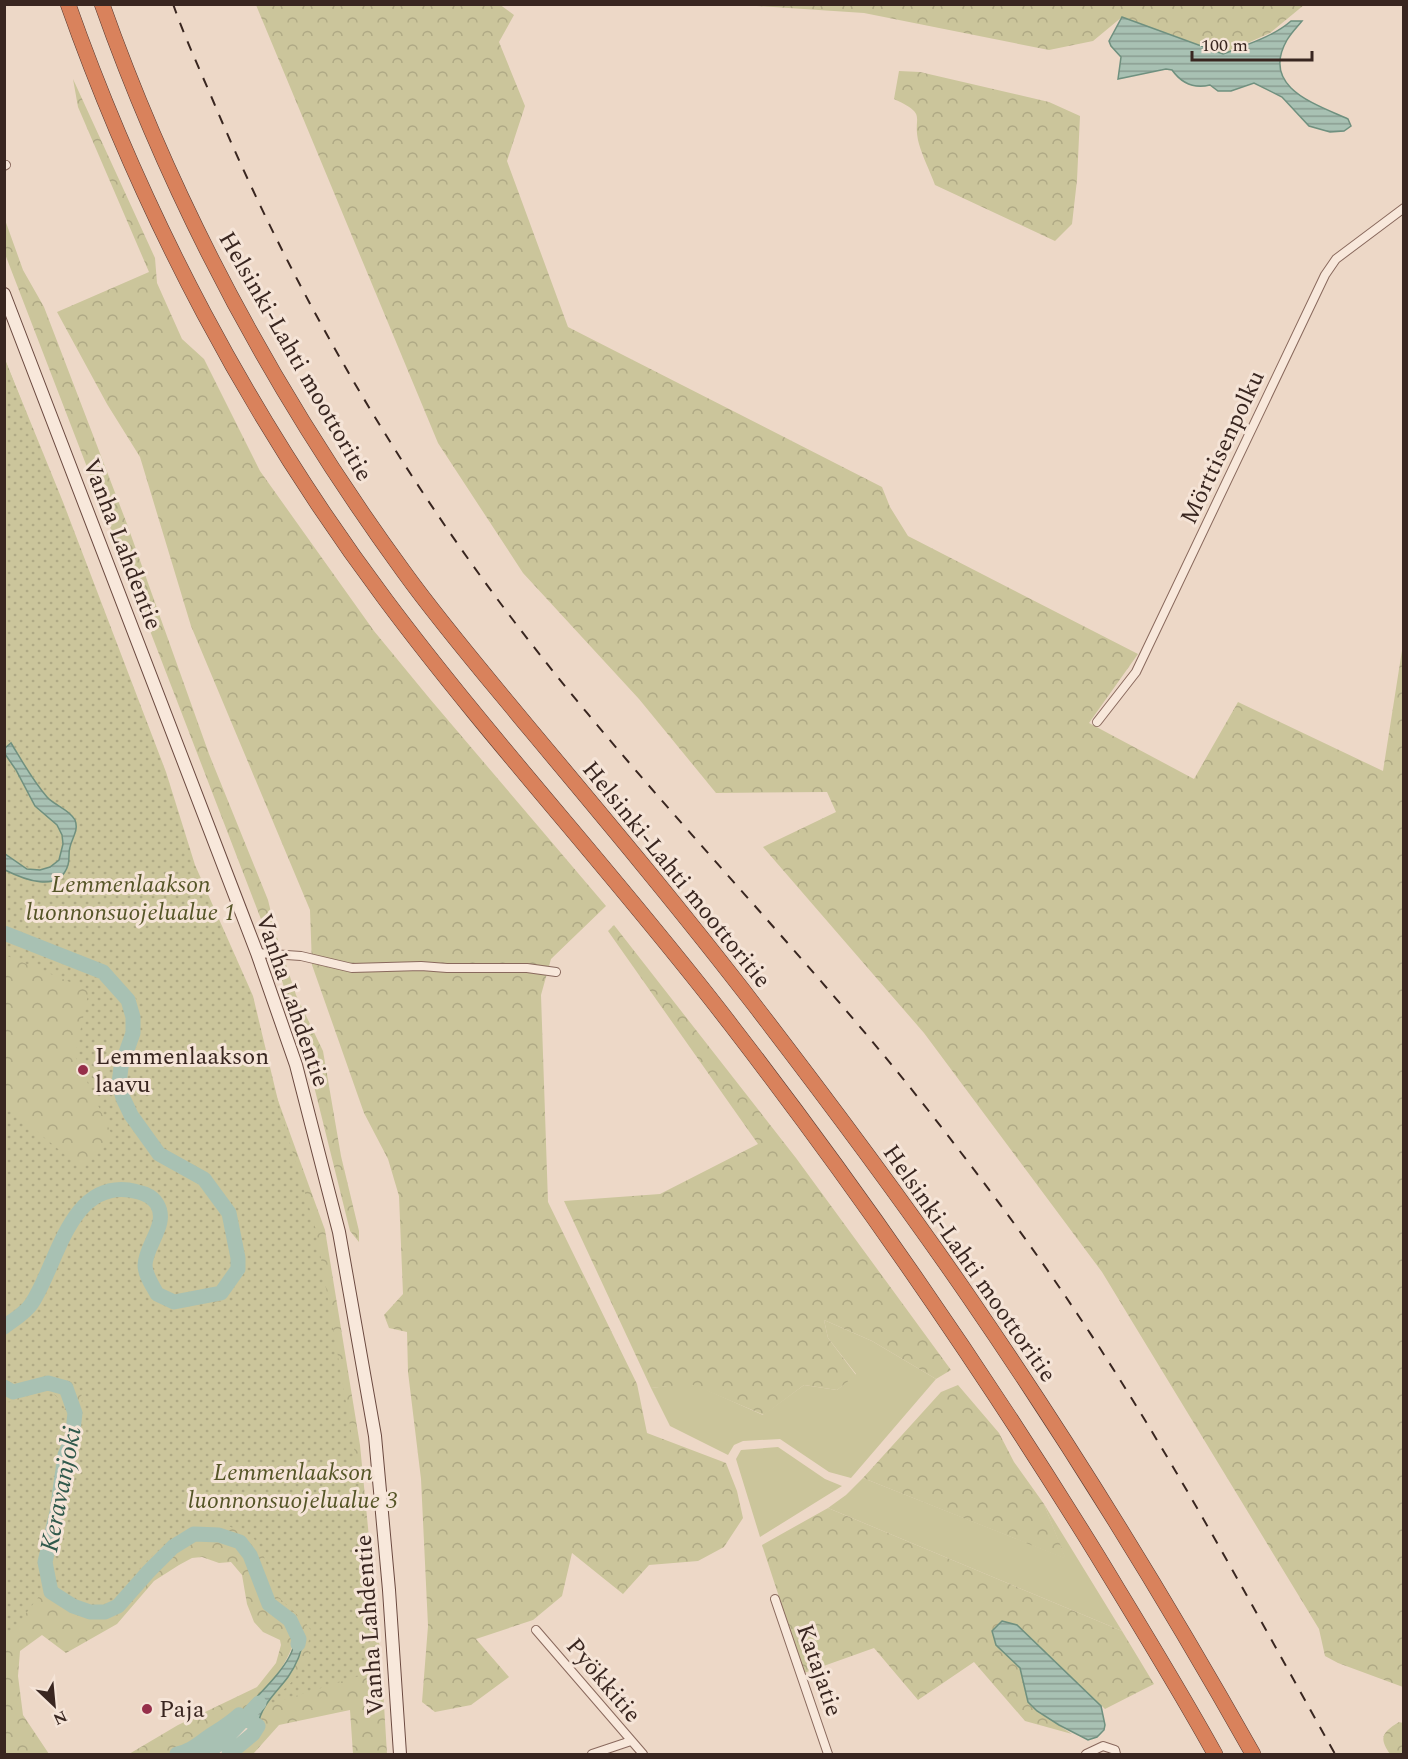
<svg xmlns="http://www.w3.org/2000/svg" width="1408" height="1759" font-family="Spectral,serif">
	<style>
		.grass { fill: #cbc59b }
		.forest { fill: url(#forest-crowns) }
		.park { fill: url(#park-dots) }
		.water { fill: url(#water-rules); stroke: #6f907f; stroke-width: 1.5 }
		.lines { fill: none; stroke-linecap: round; stroke-linejoin: round }
		.stream { stroke: #6f907f; stroke-width: 2 }
		.river { stroke: #a8c1b3; stroke-width: 15 }
		.street-casing { stroke: #89695d; stroke-width: 10 }
		.secondary-casing { stroke: #6b4a40; stroke-width: 14 }
		.highway-casing { stroke: #573931; stroke-width: 16 }
		.street { stroke: #f8e8db; stroke-width: 8 }
		.secondary { stroke: #f8e8db; stroke-width: 12 }
		.highway { stroke: #d9825c; stroke-width: 15 }
		.rail { stroke: #392620; stroke-width: 2; stroke-dasharray: 10 10; stroke-linecap: butt }
		.poi-dot { fill: #962f4a; stroke: #f5e4d7; stroke-width: 2 }
		.labels { text-anchor: middle; stroke-width: 6; stroke-linejoin: round; paint-order: stroke }
		.street-label { font-size: 24px; fill: #392620; stroke: #f5e4d7 }
		.park-label { font-size: 24px; font-style: italic; fill: #555527; stroke: #f5e4d7 }
		.poi-label { font-size: 24px; fill: #392620; stroke: #f5e4d7; text-anchor: start }
		.water-label { font-size: 26px; font-style: italic; fill: #30594c; stroke: #f5e4d7 }
	</style>
	<defs>
		<pattern id="forest-crowns" width="20" height="18" patternUnits="userSpaceOnUse" patternTransform="scale(1.5)"><rect width="20" height="18" fill="#cbc59b"/><path d="M2 6a3 3 0 1 1 6 0M12 15a3 3 0 1 1 6 0" fill="none" stroke="#afa985"/></pattern>
		<pattern id="park-dots" width="8" height="8" patternUnits="userSpaceOnUse" patternTransform="scale(1.5)"><rect width="8" height="8" fill="#cbc59b"/><path d="M2 2h.1M6 6h.1" fill="none" stroke="#afa985" stroke-width="1.8" stroke-linecap="round"/></pattern>
		<pattern id="water-rules" width="6" height="5" patternUnits="userSpaceOnUse" patternTransform="scale(1.5)"><rect width="6" height="5" fill="#a8c1b3"/><path d="M0 2.5h6" fill="none" stroke="#8a9d91"/></pattern>
	</defs>
	<rect width="100%" height="100%" fill="#edd8c7"/>
	<path class="grass" d="M 824,1320 L 872,1341 L 936,1379 L 851,1478 L 829,1472 L 780,1439 L 743,1441 L 734,1445 L 728,1455 L 670,1426 L 651,1388 L 691,1383 L 763,1415 L 804,1385 L 837,1390 L 856,1374 L 828,1338 Z
		M 778,1447 L 825,1479 L 842,1486 L 760,1537 L 736,1459 L 741,1450 Z
		M 863,1478 L 1065,1558 L 1044,1504 L 1122,1631 L 828,1508 L 846,1495 Z"/>
	<path class="forest" d="M 499,4 L 514,15 L 499,42 L 525,106 L 507,161 L 568,327 L 882,487 L 890,507 L 908,536 L 1138,654 L 1089,723 L 1194,779 L 1238,702 L 1383,771 L 1403,644 L 1403,1687 L 1338,1663 L 1325,1656 L 1319,1629 L 1102,1272 L 924,1033 L 763,847 L 836,812 L 827,792 L 716,793 L 639,699 L 523,573 L 438,443 L 256,5 Z
		M 741,5 L 1304,5 L 1270,33 L 1223,54 L 1122,17 L 1093,41 L 1049,50 L 864,13 Z
		M 899,71 L 920,72 L 1049,102 L 1080,116 L 1077,180 L 1072,224 L 1055,241 L 935,185 C 930,171 923,158 919,144 C 911,115 930,116 894,99 Z
		M 73,79 L 155,258 L 157,283 L 182,339 L 204,359 L 260,471 L 374,631 L 430,699 L 606,906 L 551,959 L 541,995 L 548,1202 L 637,1384 L 647,1433 L 726,1463 L 737,1491 L 743,1518 L 724,1547 L 698,1561 L 649,1565 L 623,1594 L 572,1553 L 562,1596 L 533,1620 L 476,1639 L 509,1677 L 471,1705 L 435,1712 L 422,1702 L 428,1626 L 421,1479 L 408,1372 L 407,1332 L 389,1328 L 384,1315 L 403,1294 L 399,1196 L 388,1159 L 364,1113 L 312,965 L 310,910 L 191,626 L 140,457 L 107,404 L 57,312 L 149,272 L 78,107 Z
		M 4,217 L 23,270 L 44,307 L 127,524 L 209,754 L 268,900 L 277,937 L 296,995 L 323,1051 L 341,1156 L 359,1231 L 359,1242 L 350,1231 L 308,1062 L 269,940 L 5,254 Z
		M 4,357 L 56,488 L 325,1230 L 360,1445 L 382,1672 L 387,1754 L 353,1754 L 350,1710 L 279,1725 L 253,1754 L 229,1754 L 253,1734 L 258,1725 L 259,1717 L 271,1697 L 288,1676 L 294,1641 C 285,1673 252,1706 226,1727 C 222,1731 216,1732 211,1736 C 203,1741 197,1749 189,1752 C 171,1758 147,1754 129,1754 L 178,1725 L 257,1687 L 276,1663 L 281,1645 L 280,1640 L 263,1632 L 254,1622 L 247,1604 L 242,1575 L 231,1562 L 219,1563 L 202,1557 L 192,1558 L 179,1565 L 154,1581 L 117,1624 L 66,1653 L 42,1635 L 20,1651 L 18,1676 L 23,1715 L 49,1754 L 5,1754 Z
		M 614,925 L 796,1158 L 951,1370 L 936,1379 L 872,1341 L 824,1320 L 828,1338 L 856,1375 L 837,1390 L 804,1385 L 764,1415 L 691,1384 L 651,1388 L 564,1201 L 660,1194 L 758,1144 L 608,931 Z
		M 958,1385 L 999,1433 L 1014,1462 L 1044,1504 L 1066,1559 L 863,1478 L 941,1392 Z
		M 828,1508 L 1122,1631 L 1154,1684 L 1105,1709 L 1017,1625 L 996,1645 L 1020,1667 L 1028,1702 L 1037,1711 L 1072,1734 L 1025,1721 L 974,1662 L 918,1700 L 874,1648 L 804,1673 L 762,1545 Z
		M 1399,1722 L 1403,1723 L 1403,1754 L 1390,1754 C 1378,1737 1383,1732 1399,1722 Z"/>
	<path class="park" d="M 4,357 L 63,502 L 166,772 L 195,865 L 253,996 L 281,1113 L 316,1230 L 363,1500 L 378,1670 L 261,1707 C 282,1693 298,1679 310,1656 L 307,1646 L 312,1632 L 305,1622 L 278,1597 L 261,1548 L 254,1539 L 245,1532 L 225,1525 L 195,1524 L 186,1527 L 143,1564 L 125,1595 L 100,1609 L 90,1608 L 79,1604 L 65,1594 L 54,1584 L 51,1575 L 51,1562 L 61,1512 L 63,1486 L 69,1466 L 78,1446 L 79,1420 L 82,1399 L 81,1392 L 77,1385 L 67,1379 L 53,1377 L 42,1378 L 22,1385 L 10,1382 L 5,1378 L 5,1332 C 16,1326 27,1322 34,1310 C 44,1295 53,1278 60,1261 C 69,1241 76,1220 92,1204 C 100,1196 112,1195 122,1195 C 134,1196 144,1197 152,1205 L 155,1217 L 139,1260 L 139,1270 L 144,1284 L 158,1301 L 164,1305 L 190,1303 L 208,1305 L 222,1301 L 241,1280 L 244,1252 L 237,1236 L 236,1212 L 225,1193 L 206,1172 L 178,1159 L 159,1145 L 132,1109 L 123,1080 L 128,1057 L 137,1047 L 140,1034 L 138,1004 L 135,997 L 105,965 L 5,928 L 5,870 L 28,880 L 42,883 L 68,865 L 70,847 L 76,830 L 69,812 L 46,796 L 5,736 Z
		M 4,754 C 17,771 24,790 36,807 C 48,824 67,825 62,852 C 60,859 57,863 51,867 C 34,877 19,863 5,854 Z
		M 5,940 L 85,972 L 105,983 L 119,996 L 124,1006 L 127,1026 L 115,1077 L 123,1114 L 155,1156 L 185,1177 L 218,1206 L 224,1218 L 232,1254 L 229,1277 C 219,1285 182,1299 170,1295 L 150,1268 C 152,1255 161,1243 165,1230 C 171,1206 158,1187 134,1184 C 61,1174 61,1255 29,1298 C 22,1307 13,1313 5,1319 L 5,1105 L 81,1168 L 111,1133 L 75,1056 L 89,990 L 5,955 Z
		M 39,1389 C 63,1391 71,1416 66,1438 C 64,1448 58,1458 55,1468 C 52,1482 54,1496 52,1510 C 48,1539 36,1561 43,1591 L 5,1641 L 5,1402 L 18,1401 L 28,1392 Z"/>
	<path class="water" d="M 1122,17 L 1223,54 C 1245,45 1273,37 1291,21 L 1302,21 C 1297,27 1291,33 1287,40 C 1260,87 1315,104 1348,119 L 1351,126 L 1344,131 L 1330,132 L 1309,126 L 1282,97 L 1254,83 L 1231,91 L 1218,91 L 1210,85 C 1194,89 1182,84 1172,70 L 1166,69 L 1118,79 L 1121,57 L 1111,46 L 1109,41 Z
		M 11,743 C 22,761 33,781 47,797 C 55,806 69,809 75,820 C 79,830 72,838 70,847 C 68,853 70,859 68,865 C 59,894 23,879 5,870 L 5,854 L 27,869 L 40,870 L 50,867 L 59,860 L 63,844 L 62,835 L 57,825 L 35,806 L 16,770 L 5,754 L 5,748 Z
		M 1002,1621 L 1017,1625 L 1101,1706 L 1105,1725 L 1104,1730 L 1097,1737 L 1088,1740 L 1059,1725 L 1037,1711 L 1028,1702 L 1020,1668 L 996,1645 L 992,1631 Z
		M 296,1624 L 304,1637 C 302,1652 297,1664 288,1677 C 277,1692 261,1705 258,1725 L 239,1715 C 254,1699 292,1665 294,1643 C 294,1639 291,1633 290,1629 Z"/>
	<g class="lines">
		<path class="stream" d="M 4,945 L 8,934"/>
		<path class="river" d="M 4,933 L 103,972 L 128,1000 L 133,1017 L 133,1033 L 121,1067 L 119,1084 L 123,1098 L 131,1115 L 159,1154 L 204,1179 L 229,1213 L 238,1258 L 238,1269 L 221,1293 L 174,1302 L 157,1294 C 153,1286 145,1275 145,1265 C 146,1244 169,1224 157,1204 C 151,1194 139,1192 129,1190 C 69,1182 57,1265 32,1303 C 26,1313 13,1320 4,1327
			M 4,1387 L 13,1392 L 48,1383 L 66,1388 L 75,1413 L 72,1439 L 65,1455 L 57,1512 L 45,1562 L 51,1592 L 73,1606 L 90,1612 L 105,1612 L 118,1606 L 149,1571 L 173,1547 L 194,1534 L 219,1535 L 240,1542 L 250,1555 L 269,1604 L 290,1620 L 299,1639 L 298,1644
			M 177,1754 C 192,1751 199,1743 211,1735 C 222,1728 229,1724 239,1715 L 258,1726 L 253,1734 L 229,1754
			M 202,1754 C 222,1747 243,1719 259,1703"/>
		<g class="street-casing">
			<path id="street" d="M 4,166 L 6,165
				M 1097,722 L 1136,672 L 1325,275 L 1336,259 L 1404,208
				M 257,953 L 301,956 L 352,968 L 421,966 L 447,968 L 527,968 L 556,972
				M 775,1599 L 828,1754
				M 536,1630 L 643,1754
				M 592,1754 L 631,1741
				M 1086,1754 L 1103,1746 L 1115,1750 L 1116,1754"/>
		</g>
		<g class="secondary-casing">
			<path id="secondary" d="M 4,294 L 257,953 L 296,1065 L 339,1232 L 375,1436 L 389,1590 L 400,1754"/>
		</g>
		<g class="highway-casing">
			<path id="highway" d="M 68,4 C 143,216 250,419 385,599 C 494,745 620,880 731,1025 C 862,1195 984,1372 1097,1555 C 1137,1621 1178,1687 1215,1754
				M 102,4 C 174,207 277,398 404,572 C 443,626 487,677 529,728 C 606,820 683,912 756,1007 C 829,1102 901,1198 969,1297 C 1070,1444 1165,1598 1253,1754"/>
		</g>
		<use href="#street" class="street"/>
		<use href="#secondary" class="secondary"/>
		<use href="#highway" class="highway"/>
		<path class="rail" d="M 173,4 C 185,38 200,70 214,103 C 291,285 390,457 510,616 C 640,788 794,940 928,1110 C 978,1174 1027,1239 1072,1306 C 1169,1450 1251,1604 1335,1754"/>
	</g>
	<g class="poi-dot">
		<circle cx="83" cy="1070" r="6"/>
		<circle cx="147" cy="1709" r="6"/>
	</g>
	<g class="labels">
		<g class="street-label">
			<text transform="translate(296 356) rotate(60)" y="8">Helsinki-Lahti moottoritie</text>
			<text transform="translate(1222 447) rotate(-65)" y="8">Mörttisenpolku</text>
			<text transform="translate(123 544) rotate(69)" y="8">Vanha Lahdentie</text>
			<text transform="translate(677 874) rotate(51)" y="8">Helsinki-Lahti moottoritie</text>
			<text transform="translate(293 1000) rotate(71)" y="8">Vanha Lahdentie</text>
			<text transform="translate(970 1263) rotate(55)" y="8">Helsinki-Lahti moottoritie</text>
			<text transform="translate(369 1625) rotate(-94)" y="8">Vanha Lahdentie</text>
			<text transform="translate(820 1670) rotate(71)" y="8">Katajatie</text>
			<text transform="translate(604 1680) rotate(50)" y="8">Pyökkitie</text>
		</g>
		<g class="park-label">
			<text x="131" y="892">Lemmenlaakson<tspan x="131" dy="28">luonnonsuojelualue 1</tspan></text>
			<text x="293" y="1480">Lemmenlaakson<tspan x="293" dy="28">luonnonsuojelualue 3</tspan></text>
		</g>
		<g class="poi-label">
			<text x="95" y="1064">Lemmenlaakson<tspan x="95" dy="28">laavu</tspan></text>
			<text x="159" y="1717">Paja</text>
		</g>
		<g class="water-label">
			<text transform="translate(60 1489) rotate(-79)" y="9">Keravanjoki</text>
		</g>
	</g>
	<rect width="1408" height="1759" fill="none" stroke="#392620" stroke-width="12"/>
	<g transform="translate(54 1705) rotate(154)" stroke="#f5e4d7" stroke-width="4.5" paint-order="stroke">
	<path d="M0-4.5L10 22L0 15L-10 22Z" fill="#392620"/>
	<text y="-9" font-size="16" font-weight="bold" text-anchor="middle" fill="#392620">N</text>
	</g>
	<path d="M1192 51v9h120v-9" fill="none" stroke="#392620" stroke-width="3"/>
	<text x="1201" y="51" font-size="18" fill="#392620" stroke="#f5e4d7" stroke-width="4.5" paint-order="stroke">100 m</text>
</svg>
